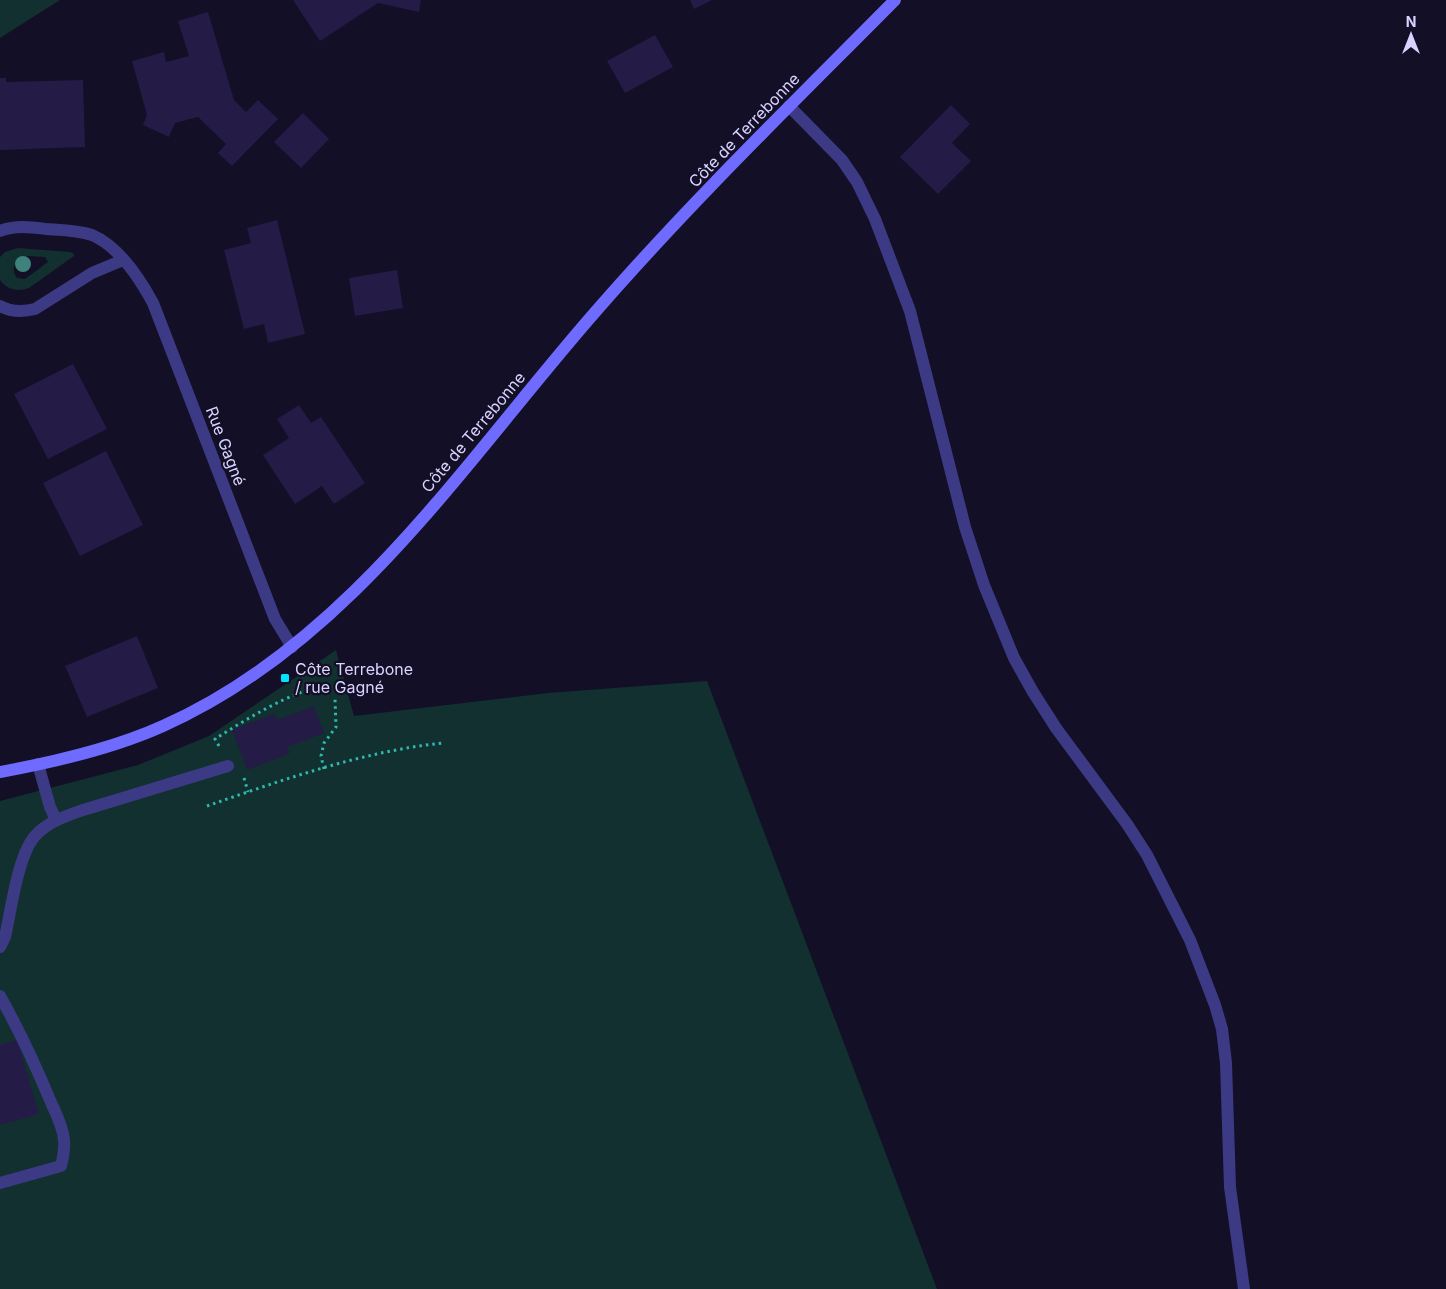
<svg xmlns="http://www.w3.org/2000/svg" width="1446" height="1289" font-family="Inter,sans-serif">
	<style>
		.green { fill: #12302f; fill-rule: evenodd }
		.building { fill: #241b47 }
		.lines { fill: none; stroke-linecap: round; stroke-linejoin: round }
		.path { stroke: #2fb8b0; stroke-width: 3; stroke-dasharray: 2.5 4; stroke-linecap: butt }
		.lane { stroke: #3d3a85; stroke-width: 12 }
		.street { stroke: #3d3a85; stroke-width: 12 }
		.secondary { stroke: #6f6bff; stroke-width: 12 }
		.tree { fill: #3d827b }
		.poi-dot { fill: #00e5ff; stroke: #130f26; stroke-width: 2 }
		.labels { text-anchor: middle; stroke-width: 4.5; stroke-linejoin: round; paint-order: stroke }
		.street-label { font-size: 16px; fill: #d9d4ff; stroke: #130f26 }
		.poi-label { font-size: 16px; fill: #d9d4ff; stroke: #130f26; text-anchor: start }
	</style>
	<rect width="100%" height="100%" fill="#130f26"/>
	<path class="green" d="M 0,0 L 60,0 L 0,38 Z
		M 18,248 L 70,252 L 74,254 L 74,256 L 29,288 C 18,292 7,290 0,280 L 0,257 L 5,252 ZM 28,256 L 45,257 L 48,262 L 25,279 L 17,278 C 9,267 17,258 28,256 Z
		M 336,650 L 354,716 L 548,693 L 707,681 L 937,1289 L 0,1289 L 0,801 L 138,765 L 209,736 Z"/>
	<path class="building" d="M 293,0 L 421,0 L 419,12 L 378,3 L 320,41 Z
		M 690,0 L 712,0 L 694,9 Z
		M 208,12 L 234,100 L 246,112 L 258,100 L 278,119 L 232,166 L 218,153 L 226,144 L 198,117 L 175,123 L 169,137 L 143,125 L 147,115 L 132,61 L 164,52 L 166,62 L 189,56 L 178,21 Z
		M 655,35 L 673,67 L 625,93 L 607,61 Z
		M 0,78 L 6,78 L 6,82 L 83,80 L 85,147 L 0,150 Z
		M 951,105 L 970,124 L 952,143 L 971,161 L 938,194 L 900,157 Z
		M 303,113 L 329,139 L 301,168 L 274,142 Z
		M 277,220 L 305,334 L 268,343 L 264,324 L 244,329 L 224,250 L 251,243 L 247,228 Z
		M 397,270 L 403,308 L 355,316 L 349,278 Z
		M 73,364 L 107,429 L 48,459 L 14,394 Z
		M 299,405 L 311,423 L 321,417 L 365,483 L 334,504 L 322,486 L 295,504 L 263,455 L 289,438 L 277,419 Z
		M 106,451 L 143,525 L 80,556 L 43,483 Z
		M 137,636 L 158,688 L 87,717 L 65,666 Z
		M 314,706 L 324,733 L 287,747 L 290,753 L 247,770 L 232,730 L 274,714 L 277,720 Z
		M 17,1040 L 39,1114 L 0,1125 L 0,1045 Z"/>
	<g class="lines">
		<path class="path" d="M 219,746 L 215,739 C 237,725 260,711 283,700 C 296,694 309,690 322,682
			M 324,769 L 321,756 L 324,743 L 336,727 L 335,699
			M 244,778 L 248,792
			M 207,806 C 282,780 364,751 443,743"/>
		<path class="lane" d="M 789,106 L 842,160 L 857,182 L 875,219 L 910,311 L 965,527 L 984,585 L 1014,658 L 1033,692 L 1056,728 L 1127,824 L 1147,855 L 1190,940 L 1215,1005 L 1222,1029 L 1226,1063 L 1230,1187 L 1244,1289
			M 38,764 L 50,807 L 56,820
			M 0,947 L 5,937 C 11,911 18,853 36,835 C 48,822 64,817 80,811 L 228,766
			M 0,996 C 19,1030 35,1064 50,1100 C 55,1112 63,1126 64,1140 C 65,1149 63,1158 61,1166 L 0,1183"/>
		<path class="street" d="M 0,231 C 15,225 30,227 46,229 C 61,230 77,230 92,235 C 118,246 140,279 153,303 L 275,619 L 292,647
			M 0,306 C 11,312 23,312 35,309 L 92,273 L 123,260"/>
		<path class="secondary" d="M 0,772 C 55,762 112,749 163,726 C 350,643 466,459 597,310 C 691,202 794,102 895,0"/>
	</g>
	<circle class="tree" cx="23" cy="264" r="8"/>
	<rect class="poi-dot" x="280" y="673" width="10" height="10" rx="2.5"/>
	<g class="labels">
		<g class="street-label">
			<text transform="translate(744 130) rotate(-46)" y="6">Côte de Terrebonne</text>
			<text transform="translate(473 432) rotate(-50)" y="6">Côte de Terrebonne</text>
			<text transform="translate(226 446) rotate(69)" y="6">Rue Gagné</text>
		</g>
		<g class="poi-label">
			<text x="295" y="675">Côte Terrebone<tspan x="295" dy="18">/ rue Gagné</tspan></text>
		</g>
	</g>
	<g transform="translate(1411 35)" stroke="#130f26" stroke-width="4" paint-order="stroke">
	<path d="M0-4L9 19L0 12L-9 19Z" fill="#d9d4ff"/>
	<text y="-8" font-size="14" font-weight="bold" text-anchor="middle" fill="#d9d4ff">N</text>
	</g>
</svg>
